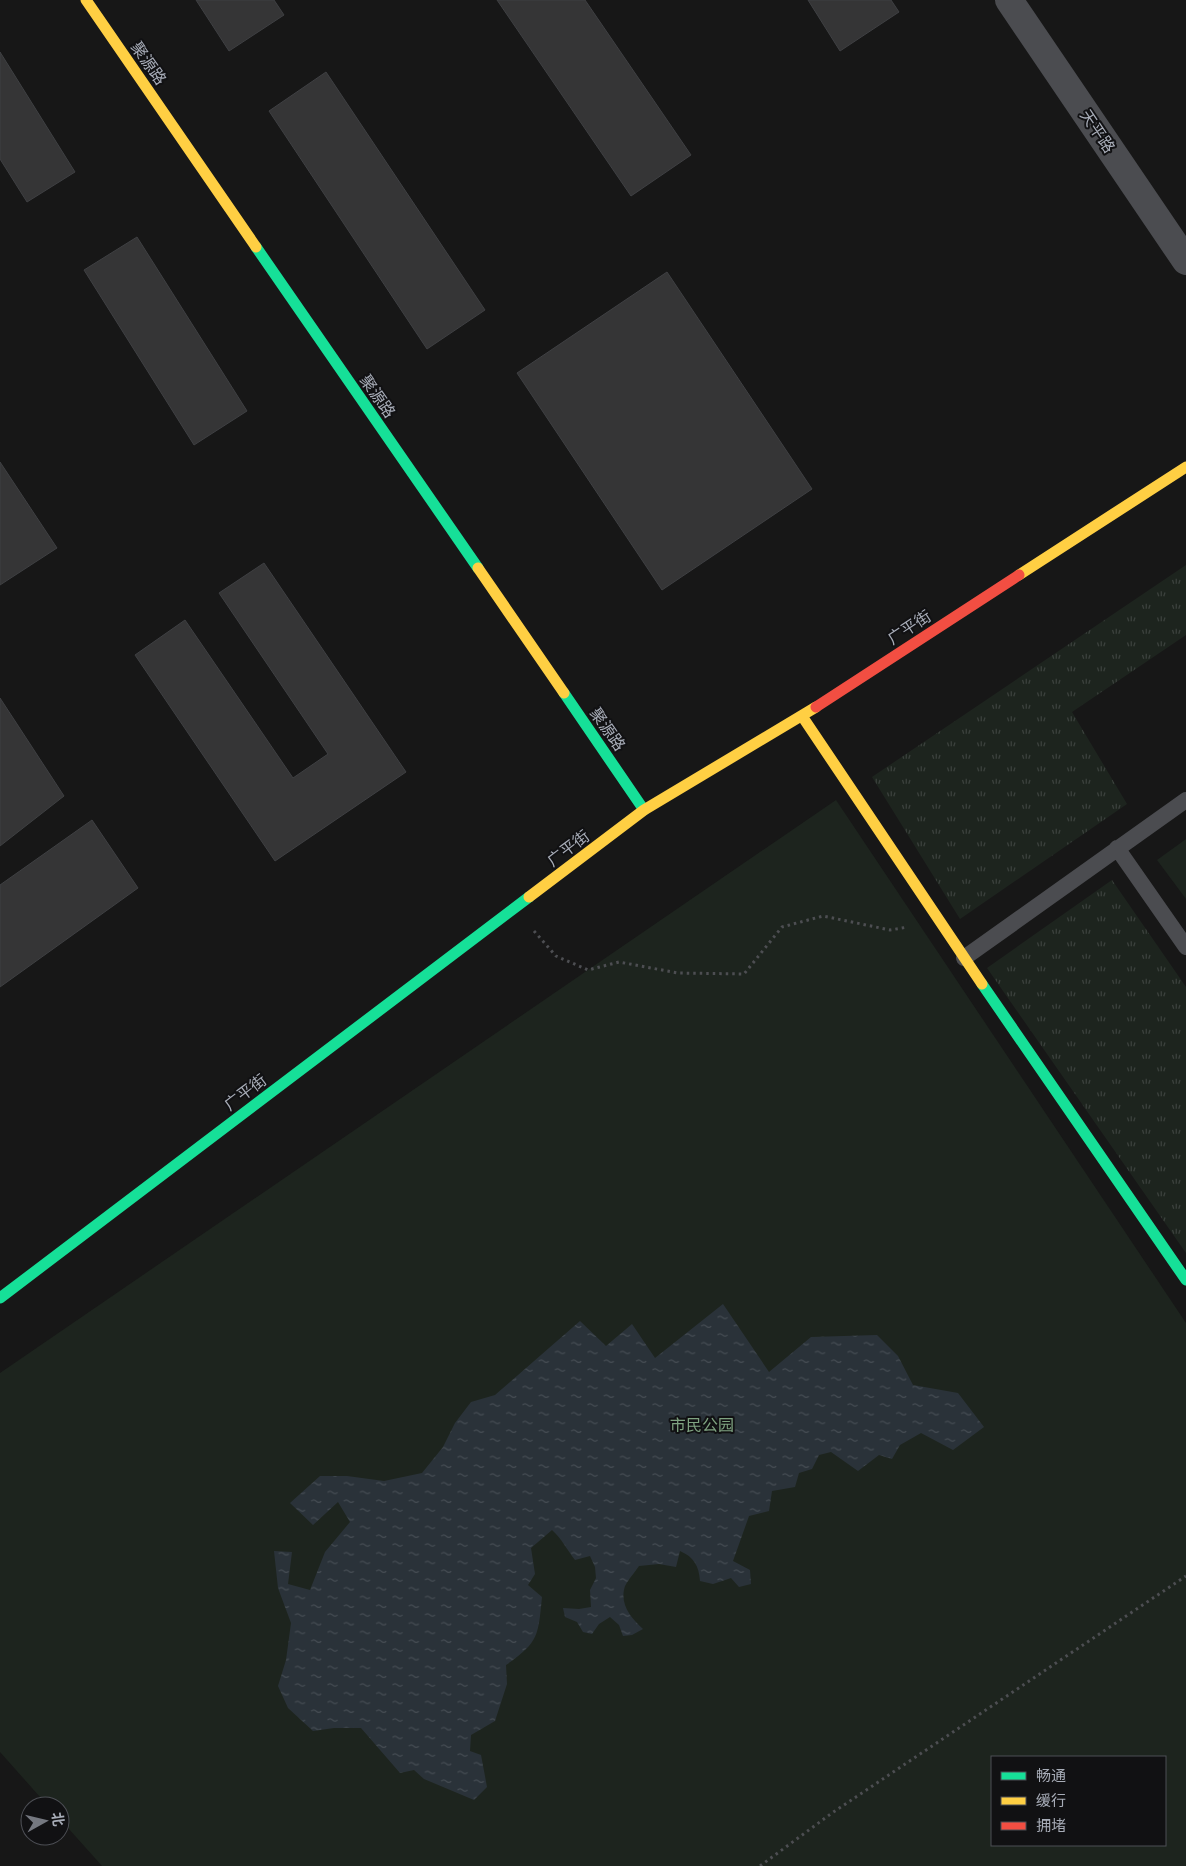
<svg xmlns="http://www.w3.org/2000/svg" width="1186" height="1866" font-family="Lato,'Noto Sans SC',sans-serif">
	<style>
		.grass { fill: url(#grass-tufts) }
		.green { fill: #1d241e; fill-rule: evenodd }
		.water { fill: url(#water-ripples) }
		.building { fill: #353536; stroke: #3f4043 }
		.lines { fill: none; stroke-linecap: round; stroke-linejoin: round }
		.path { stroke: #4d4e52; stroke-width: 3; stroke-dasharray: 2.5 4; stroke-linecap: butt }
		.lane { stroke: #4b4c50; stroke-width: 16 }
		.street { stroke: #4b4c50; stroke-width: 28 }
		.fast { stroke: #16e098; stroke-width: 11 }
		.slow { stroke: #ffcf43; stroke-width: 11 }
		.jam { stroke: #f24e42; stroke-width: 11 }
		.labels { text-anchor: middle; stroke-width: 4; stroke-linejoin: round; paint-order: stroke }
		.street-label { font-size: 16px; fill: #a8adb8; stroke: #111113 }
		.park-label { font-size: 16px; fill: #7fa381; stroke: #111113 }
	</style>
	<defs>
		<pattern id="grass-tufts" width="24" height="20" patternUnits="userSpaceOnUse" patternTransform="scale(1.25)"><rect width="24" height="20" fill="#1d241e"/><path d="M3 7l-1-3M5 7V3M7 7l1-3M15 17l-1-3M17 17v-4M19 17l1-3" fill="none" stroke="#3b413d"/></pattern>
		<pattern id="water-ripples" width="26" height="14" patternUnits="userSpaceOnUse" patternTransform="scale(1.25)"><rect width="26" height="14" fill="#2a3239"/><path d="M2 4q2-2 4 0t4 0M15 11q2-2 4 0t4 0" fill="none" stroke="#464d54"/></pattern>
	</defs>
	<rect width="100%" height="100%" fill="#171717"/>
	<path class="grass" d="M 1186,565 L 1186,635 L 1072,712 L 1127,804 L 960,919 L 872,777 Z
		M 1112,880 L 1186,987 L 1186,1253 L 987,968 Z"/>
	<path class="green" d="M 836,800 L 1186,1323 L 1186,1866 L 102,1866 L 60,1819 L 60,1806 L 48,1806 L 0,1752 L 0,1373 ZM 992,1757 L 1165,1757 L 1165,1845 L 992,1845 Z
		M 1186,839 L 1186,899 L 1157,860 Z"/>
	<path class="water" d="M 723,1304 L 769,1372 L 811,1337 L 877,1335 L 898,1356 L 913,1385 L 958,1393 L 984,1427 L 953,1450 L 921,1433 L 900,1445 L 892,1459 L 879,1455 L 858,1471 L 831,1452 L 819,1455 L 812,1469 L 799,1473 L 795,1487 L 772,1491 L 769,1511 L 749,1516 L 733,1561 L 750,1570 L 751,1584 L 739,1587 L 731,1578 L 713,1584 L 700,1581 C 699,1566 694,1557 680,1551 L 676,1567 L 659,1564 L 639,1566 C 635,1572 628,1580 625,1586 C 619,1604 631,1618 643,1629 L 632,1635 L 623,1636 L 619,1625 L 610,1617 L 599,1624 L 592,1634 L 583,1632 L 577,1622 L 565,1617 L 563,1608 L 579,1609 L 591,1607 L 590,1590 L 596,1578 L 595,1567 L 590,1556 L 575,1560 C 567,1550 562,1539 552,1530 L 531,1548 L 535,1574 L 528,1585 L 542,1597 C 538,1636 539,1642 506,1665 L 507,1684 L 495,1721 L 471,1735 L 470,1751 L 481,1755 L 487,1787 L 474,1800 L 424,1779 L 414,1770 L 400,1773 L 361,1728 L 334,1728 L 313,1731 L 288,1708 L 278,1686 L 286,1660 L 291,1623 L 278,1588 L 274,1551 L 292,1552 L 288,1584 L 310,1590 L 325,1552 L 350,1522 L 338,1502 L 313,1525 L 290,1503 L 320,1476 L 347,1476 L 384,1481 L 422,1473 L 443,1447 L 455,1423 L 471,1402 L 495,1395 L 580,1321 L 606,1346 L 632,1324 L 655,1358 Z"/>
	<path class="building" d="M 196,0 L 274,0 L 284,15 L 229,51 Z
		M 497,0 L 585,0 L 691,155 L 631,196 Z
		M 808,0 L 891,0 L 899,12 L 840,51 Z
		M 0,52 L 75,172 L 27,202 L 0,159 Z
		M 326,72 L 485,310 L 427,349 L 269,111 Z
		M 137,237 L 247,411 L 194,445 L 84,270 Z
		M 667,272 L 812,489 L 662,590 L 517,373 Z
		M 0,462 L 57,548 L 0,585 Z
		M 264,563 L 406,772 L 275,861 L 135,655 L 185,620 L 293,778 L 328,754 L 219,593 Z
		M 0,698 L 64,796 L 0,846 Z
		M 92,820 L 138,888 L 0,987 L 0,885 Z"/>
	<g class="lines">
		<path class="path" d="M 534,931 L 556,956 L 588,970 L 619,962 L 678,973 L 744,974 L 782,927 L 823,916 L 890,930 L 908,927
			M 760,1866 L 832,1813 L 1186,1576"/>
		<path class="lane" d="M 1117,848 L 1186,947
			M 964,958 L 1186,800"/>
		<path class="street" d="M 1009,0 L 1186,261"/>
		<path class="fast" d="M 256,247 L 478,568
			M 564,693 L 644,810
			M 982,984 L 1186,1280
			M 0,1298 L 529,897"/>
		<path class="slow" d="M 86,0 L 256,247
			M 478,568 L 564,693
			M 1019,575 L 1186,467
			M 802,716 L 982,984
			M 529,897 L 644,810 L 816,707"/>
		<path class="jam" d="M 816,707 L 1019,575"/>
	</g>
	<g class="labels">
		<g class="street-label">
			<text transform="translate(149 63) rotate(55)" y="6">聚源路</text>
			<text transform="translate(1098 131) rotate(56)" y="6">天平路</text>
			<text transform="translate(378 396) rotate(55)" y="6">聚源路</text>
			<text transform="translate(909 627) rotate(-33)" y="6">广平街</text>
			<text transform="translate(608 729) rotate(55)" y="6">聚源路</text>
			<text transform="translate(568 848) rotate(-37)" y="6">广平街</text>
			<text transform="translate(245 1092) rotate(-37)" y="6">广平街</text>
		</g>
		<g class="park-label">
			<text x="702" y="1431">市民公园</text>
		</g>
	</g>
	<rect x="991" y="1756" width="175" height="90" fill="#111113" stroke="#4d4f55"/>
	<rect x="1001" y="1772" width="25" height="8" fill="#16e098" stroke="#4d4f55"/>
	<text x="1036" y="1781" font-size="15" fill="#a8adb8">畅通</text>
	<rect x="1001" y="1797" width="25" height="8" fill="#ffcf43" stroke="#4d4f55"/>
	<text x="1036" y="1806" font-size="15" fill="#a8adb8">缓行</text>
	<rect x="1001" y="1822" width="25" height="8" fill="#f24e42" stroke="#4d4f55"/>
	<text x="1036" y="1831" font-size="15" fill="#a8adb8">拥堵</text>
	<g transform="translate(45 1821) rotate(82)"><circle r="24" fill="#111113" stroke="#4d4f55"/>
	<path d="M0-4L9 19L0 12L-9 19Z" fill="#757880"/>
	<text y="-8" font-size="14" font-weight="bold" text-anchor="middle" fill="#a8adb8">北</text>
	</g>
</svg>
